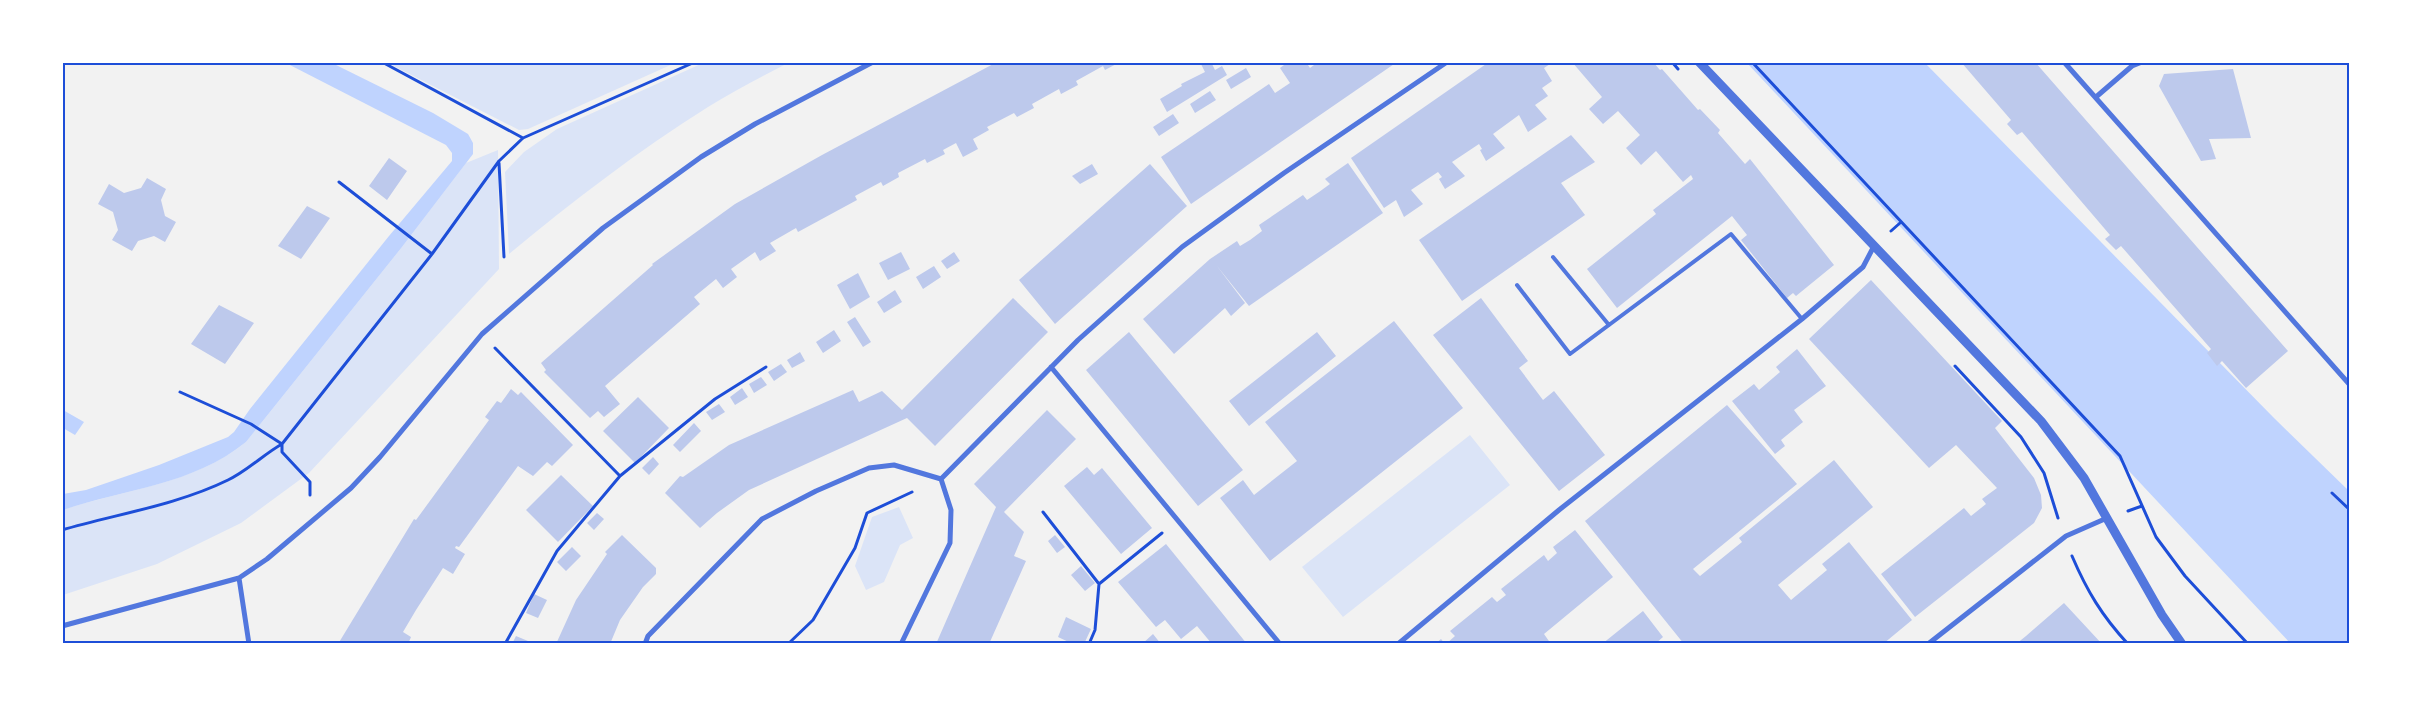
<svg xmlns="http://www.w3.org/2000/svg" width="2412" height="706" font-family="Arial,sans-serif">
	<style>
		.green { fill: #dbe4f7 }
		.water { fill: #bfd3fe }
		.building { fill: #bdc9ec }
		.lines { fill: none; stroke-linecap: round; stroke-linejoin: round }
		.path { stroke: #1d4ed8; stroke-width: 3 }
		.service { stroke: #5277de; stroke-width: 4 }
		.minor { stroke: #5277de; stroke-width: 5 }
		.tertiary { stroke: #5277de; stroke-width: 9 }
		.neatline { fill: none; stroke: #1d4ed8; stroke-width: 2 }
	</style>
	<rect width="100%" height="100%" fill="#f2f2f2"/>
	<path class="green" d="M 388,63 L 675,63 L 528,129 L 519,130 Z
		M 703,63 L 788,63 C 761,77 734,91 708,107 C 638,151 573,201 509,254 L 505,172 L 524,152 L 557,129 Z
		M 498,150 L 499,269 L 309,473 L 241,523 L 157,564 L 63,595 L 62,510 C 123,490 194,484 246,442 L 402,247 L 466,163 Z
		M 1470,435 L 1510,485 L 1343,617 L 1302,567 Z
		M 899,507 L 913,538 L 900,545 L 884,582 L 866,590 L 855,566 L 872,517 Z"/>
	<path class="water" d="M 286,63 L 332,63 L 433,113 L 468,134 L 473,143 L 473,154 L 402,247 L 246,442 C 193,485 125,489 63,510 L 63,494 L 86,490 L 159,465 L 228,437 L 234,432 L 250,409 L 389,236 L 452,161 L 452,153 L 446,145 Z
		M 1747,63 L 1925,63 L 2274,418 L 2349,491 L 2349,643 L 2290,643 Z
		M 63,410 L 84,422 L 75,435 L 63,428 Z"/>
	<path class="building" d="M 997,62 L 1120,62 L 1105,70 L 1103,66 L 1076,81 L 1078,85 L 1061,94 L 1059,89 L 1032,104 L 1034,108 L 1017,117 L 1014,113 L 987,127 L 989,130 L 973,139 L 978,149 L 963,157 L 956,143 L 943,150 L 945,154 L 927,163 L 925,159 L 898,173 L 899,177 L 883,186 L 881,182 L 855,196 L 857,200 L 798,232 L 796,228 L 770,243 L 776,251 L 760,261 L 755,252 L 731,269 L 737,277 L 723,288 L 716,279 L 694,297 L 700,304 L 605,386 L 620,404 L 604,417 L 598,411 L 590,418 L 544,372 L 546,370 L 541,363 L 653,265 L 652,264 L 735,204 L 822,155 Z
		M 1200,62 L 1211,62 L 1215,70 L 1222,66 L 1227,75 L 1167,112 L 1160,99 L 1182,86 L 1181,84 L 1205,72 Z
		M 1288,62 L 1306,62 L 1310,68 L 1318,62 L 1397,62 L 1191,204 L 1161,157 L 1269,84 L 1275,93 L 1290,83 L 1280,68 Z
		M 1489,62 L 1553,62 L 1544,68 L 1552,81 L 1542,88 L 1548,96 L 1535,105 L 1547,119 L 1528,132 L 1519,115 L 1493,134 L 1505,148 L 1486,161 L 1480,150 L 1482,149 L 1479,144 L 1452,162 L 1465,176 L 1445,189 L 1439,179 L 1442,177 L 1438,172 L 1411,190 L 1423,204 L 1404,217 L 1396,200 L 1384,208 L 1351,158 Z
		M 1572,62 L 1653,62 L 1660,70 L 1662,69 L 1698,110 L 1700,109 L 1720,130 L 1718,133 L 1745,164 L 1750,159 L 1834,265 L 1796,296 L 1793,293 L 1787,298 L 1741,240 L 1747,235 L 1732,216 L 1617,308 L 1587,269 L 1656,214 L 1653,210 L 1693,179 L 1691,175 L 1683,182 L 1656,151 L 1641,165 L 1626,148 L 1640,135 L 1618,111 L 1603,124 L 1589,109 L 1602,97 Z
		M 1961,62 L 2035,62 L 2288,351 L 2246,388 L 2222,361 L 2217,366 L 2207,353 L 2211,349 L 2121,246 L 2116,250 L 2105,239 L 2110,235 L 2022,132 L 2017,135 L 2007,124 L 2011,120 Z
		M 1246,68 L 1251,77 L 1231,89 L 1226,80 Z
		M 2233,69 L 2251,138 L 2209,139 L 2216,159 L 2201,161 L 2159,86 L 2164,74 Z
		M 1210,91 L 1216,100 L 1195,113 L 1190,104 Z
		M 1173,114 L 1179,123 L 1159,136 L 1153,127 Z
		M 1571,135 L 1595,162 L 1561,183 L 1585,215 L 1462,301 L 1419,240 Z
		M 389,158 L 407,171 L 387,200 L 369,186 Z
		M 1348,163 L 1383,213 L 1249,306 L 1217,266 L 1245,303 L 1231,316 L 1225,308 L 1174,354 L 1143,319 L 1210,259 L 1237,241 L 1240,246 L 1250,240 L 1262,231 L 1259,225 L 1303,195 L 1307,200 L 1319,192 L 1330,184 L 1325,179 Z
		M 1092,164 L 1098,174 L 1080,184 L 1072,176 Z
		M 1150,164 L 1187,206 L 1055,324 L 1019,280 Z
		M 147,178 L 166,189 L 161,200 L 165,216 L 176,222 L 165,242 L 154,236 L 138,241 L 132,251 L 112,240 L 118,230 L 113,212 L 98,204 L 109,184 L 124,193 L 141,188 Z
		M 307,206 L 330,218 L 301,259 L 278,246 Z
		M 901,252 L 910,269 L 888,280 L 879,263 Z
		M 954,252 L 960,261 L 947,269 L 941,261 Z
		M 934,266 L 941,277 L 923,289 L 916,277 Z
		M 858,273 L 870,297 L 850,309 L 837,285 Z
		M 1871,280 L 2002,421 L 1995,428 L 2034,478 L 2041,495 L 2042,508 L 2034,523 L 1915,617 L 1881,574 L 1964,508 L 1971,516 L 1986,504 L 1982,499 L 1997,488 L 1956,445 L 1929,468 L 1809,339 Z
		M 895,290 L 902,302 L 884,313 L 877,302 Z
		M 1013,298 L 1048,332 L 935,446 L 907,418 L 749,490 L 717,513 L 700,528 L 665,493 L 680,476 L 683,477 L 729,445 L 853,390 L 859,402 L 882,391 L 902,410 Z
		M 1481,298 L 1528,361 L 1519,368 L 1543,400 L 1554,391 L 1605,455 L 1559,491 L 1433,335 Z
		M 219,305 L 254,323 L 225,364 L 191,344 Z
		M 855,317 L 871,342 L 863,347 L 847,322 Z
		M 1394,321 L 1463,408 L 1270,561 L 1220,498 L 1243,480 L 1254,495 L 1297,461 L 1265,422 Z
		M 834,330 L 841,341 L 823,353 L 816,342 Z
		M 1129,332 L 1243,470 L 1198,506 L 1086,370 Z
		M 1317,332 L 1336,356 L 1249,426 L 1229,401 Z
		M 1797,349 L 1826,386 L 1794,410 L 1803,422 L 1781,440 L 1785,446 L 1775,454 L 1732,401 L 1754,384 L 1759,390 L 1780,372 L 1776,367 Z
		M 800,352 L 805,361 L 792,368 L 787,360 Z
		M 781,364 L 787,372 L 774,381 L 768,372 Z
		M 761,377 L 767,385 L 754,393 L 749,384 Z
		M 742,388 L 748,397 L 735,405 L 730,397 Z
		M 511,389 L 518,395 L 521,392 L 573,445 L 552,466 L 547,462 L 533,476 L 518,466 L 459,547 L 456,546 L 455,548 L 465,554 L 453,574 L 443,568 L 416,610 L 403,632 L 411,637 L 408,644 L 338,644 L 414,519 L 416,520 L 489,420 L 485,417 L 497,401 L 501,403 Z
		M 638,397 L 669,428 L 635,463 L 603,431 Z
		M 719,404 L 725,412 L 712,420 L 706,412 Z
		M 1727,405 L 1797,484 L 1693,569 L 1700,576 L 1742,542 L 1739,538 L 1834,460 L 1873,507 L 1778,585 L 1791,600 L 1827,570 L 1822,564 L 1849,542 L 1912,620 L 1883,644 L 1684,644 L 1585,521 Z
		M 1047,410 L 1076,439 L 1004,512 L 1024,532 L 1014,556 L 1026,561 L 989,644 L 936,644 L 996,507 L 974,484 Z
		M 694,423 L 701,431 L 680,452 L 673,445 Z
		M 653,457 L 659,464 L 649,475 L 642,468 Z
		M 1087,467 L 1094,475 L 1102,468 L 1152,528 L 1121,554 L 1064,486 Z
		M 561,475 L 593,506 L 558,542 L 526,510 Z
		M 597,513 L 604,519 L 594,530 L 587,523 Z
		M 1575,530 L 1613,577 L 1544,634 L 1551,644 L 1446,644 L 1455,636 L 1450,631 L 1492,597 L 1497,602 L 1506,595 L 1501,589 L 1544,555 L 1548,561 L 1557,553 L 1553,547 Z
		M 622,535 L 656,568 L 656,574 L 643,587 L 620,620 L 610,644 L 556,644 L 576,600 L 607,554 L 605,552 Z
		M 1055,535 L 1065,547 L 1057,553 L 1048,541 Z
		M 1166,544 L 1218,608 L 1247,644 L 1212,644 L 1197,626 L 1181,639 L 1165,620 L 1156,627 L 1118,582 Z
		M 572,547 L 581,556 L 566,571 L 557,562 Z
		M 1081,566 L 1095,583 L 1085,591 L 1071,575 Z
		M 534,594 L 547,600 L 538,618 L 526,613 Z
		M 2064,603 L 2102,644 L 2016,644 L 2026,636 Z
		M 1643,611 L 1663,637 L 1655,644 L 1602,644 Z
		M 1066,617 L 1091,629 L 1084,644 L 1073,644 L 1058,637 Z
		M 1153,634 L 1161,644 L 1142,644 Z
		M 516,636 L 528,641 L 527,644 L 512,644 Z
		M 1441,639 L 1445,644 L 1435,644 Z"/>
	<g class="lines">
		<path class="path" d="M 382,62 L 523,138
			M 1672,62 L 1678,69
			M 1752,62 L 2120,456 L 2156,537 L 2185,576 L 2248,644
			M 499,163 L 504,257
			M 339,182 L 432,254
			M 1891,231 L 1900,223
			M 495,348 L 620,476
			M 1955,366 L 2021,437 L 2044,473 L 2058,518
			M 180,392 L 251,424 L 282,444 L 282,452 L 310,482 L 310,495
			M 2332,493 L 2350,510
			M 2128,511 L 2142,506
			M 1043,512 L 1099,584
			M 62,530 C 117,514 177,505 228,480 C 246,472 264,454 282,444 L 432,254 L 499,161 L 523,138 L 695,62
			M 2072,556 C 2087,591 2102,616 2128,644
			M 505,644 L 557,551 L 620,476 L 715,399 L 766,367
			M 788,644 L 813,620 L 855,548 L 867,513 L 912,492
			M 1089,644 L 1095,630 L 1099,584 L 1162,533"/>
		<path class="service" d="M 1553,257 L 1609,325
			M 1517,285 L 1570,354 L 1731,234 L 1802,319"/>
		<path class="minor" d="M 2064,62 L 2350,385
			M 2096,97 L 2132,66 L 2142,62
			M 1051,367 L 1280,644
			M 941,479 L 1078,340 L 1182,247 L 1284,173 L 1447,62
			M 239,578 L 249,644
			M 62,626 L 239,578 L 267,559 L 351,488 L 380,457 L 482,334 L 603,228 L 701,157 L 755,124 L 873,62
			M 645,644 L 648,636 L 762,519 L 816,491 L 869,468 L 894,465 L 941,479 L 951,510 L 950,543 L 901,644
			M 1398,644 L 1559,510 L 1802,319 L 1863,267 L 1874,246
			M 1928,644 L 2066,536 L 2107,518"/>
		<path class="tertiary" d="M 1699,62 L 2041,421 L 2084,478 L 2162,615 L 2182,644"/>
	</g>
	<rect width="2412" height="706" fill="none" stroke="#ffffff" stroke-width="128"/>
	<rect x="64" y="64" width="2284" height="578" class="neatline"/>
</svg>
